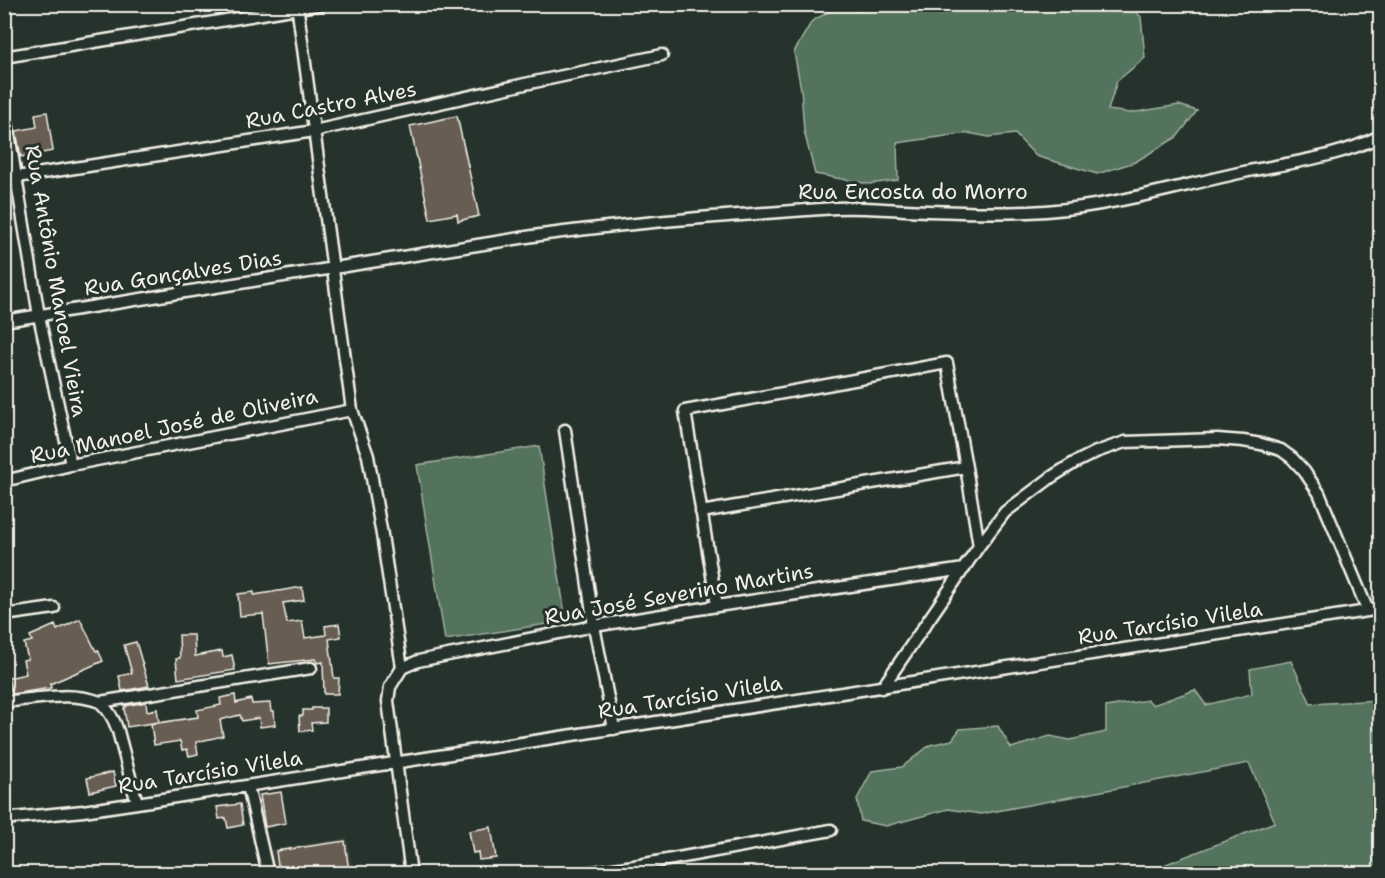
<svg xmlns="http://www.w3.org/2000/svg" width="1385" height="878" font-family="'Shantell Sans',sans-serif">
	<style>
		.built { fill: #3a4038 }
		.green { fill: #52735d; stroke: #a3b2a2; stroke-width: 1.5 }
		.building { fill: #685d53; stroke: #f4f1e8; stroke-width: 1.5 }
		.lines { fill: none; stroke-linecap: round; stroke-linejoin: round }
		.minor-casing { stroke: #f4f1e8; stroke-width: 15 }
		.minor { stroke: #26332d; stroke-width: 10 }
		.labels { text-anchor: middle; stroke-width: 6; stroke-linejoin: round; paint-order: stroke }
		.street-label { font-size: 21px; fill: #f4f1e8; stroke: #26332d }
	</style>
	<rect width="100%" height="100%" fill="#26332d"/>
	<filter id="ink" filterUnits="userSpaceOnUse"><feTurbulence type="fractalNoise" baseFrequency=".0167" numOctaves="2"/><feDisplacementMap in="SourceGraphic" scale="12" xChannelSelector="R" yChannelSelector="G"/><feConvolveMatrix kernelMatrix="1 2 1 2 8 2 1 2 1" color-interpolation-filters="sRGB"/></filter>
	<g filter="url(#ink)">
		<path class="built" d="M 347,838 L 353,873 L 274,873 L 269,850 Z"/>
		<path class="green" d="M 864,5 L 1130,5 L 1141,17 L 1145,58 L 1117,81 L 1108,110 L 1130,113 L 1179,105 L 1197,111 L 1177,137 L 1135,162 L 1097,174 L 1036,156 L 1015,134 L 989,137 L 968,133 L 897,143 L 898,180 L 869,184 L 815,174 L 804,131 L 801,89 L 794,52 L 812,21 L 834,9 L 864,11 Z
			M 539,446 L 566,621 L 445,640 L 417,465 Z
			M 1291,661 L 1311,704 L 1380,700 L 1380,873 L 1164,873 L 1166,864 L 1275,822 L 1249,763 L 981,814 L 948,809 L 886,826 L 861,821 L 857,799 L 872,771 L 902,767 L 930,745 L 952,740 L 960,729 L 998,726 L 1011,748 L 1050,736 L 1070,740 L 1106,732 L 1106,707 L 1148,700 L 1153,705 L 1195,690 L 1206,705 L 1252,694 L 1250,669 Z"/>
		<path class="building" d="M 47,112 L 53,151 L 21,157 L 16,131 L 37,127 L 35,114 Z
			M 457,116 L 479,216 L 458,221 L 457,214 L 430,219 L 410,126 Z
			M 302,587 L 304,600 L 283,603 L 287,623 L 302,621 L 305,638 L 326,635 L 325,626 L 339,624 L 341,637 L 329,639 L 334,678 L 339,678 L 338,694 L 324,694 L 323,662 L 317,663 L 315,659 L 269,664 L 263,614 L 240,616 L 238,594 L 254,592 L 254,595 Z
			M 80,619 L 96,651 L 98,650 L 103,661 L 50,684 L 51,688 L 12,694 L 8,678 L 26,674 L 23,660 L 28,659 L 24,643 L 32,641 L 30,636 L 55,625 L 57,630 Z
			M 179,635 L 194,635 L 195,656 L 222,651 L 223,657 L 232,655 L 235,670 L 178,679 L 176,659 L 180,658 Z
			M 136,642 L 149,686 L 122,691 L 119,676 L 132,673 L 124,645 Z
			M 235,695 L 236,703 L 251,699 L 252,704 L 270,703 L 271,711 L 274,711 L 275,725 L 260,727 L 259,718 L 242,721 L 240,715 L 220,720 L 223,736 L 196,742 L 198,754 L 189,756 L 187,749 L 182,750 L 180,741 L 154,745 L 151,724 L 198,717 L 197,710 L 221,705 L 220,698 Z
			M 146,702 L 147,711 L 157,709 L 159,722 L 127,727 L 124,708 L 126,707 L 125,706 Z
			M 312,708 L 326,708 L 326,722 L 311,723 L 312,730 L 300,731 L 299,716 L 303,716 L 303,710 L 312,710 Z
			M 113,772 L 116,786 L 90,792 L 87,778 Z
			M 281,792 L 286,823 L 265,827 L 260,795 Z
			M 240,804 L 243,825 L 228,828 L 226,818 L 219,819 L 217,807 Z
			M 491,827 L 496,858 L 479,860 L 478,852 L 473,853 L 469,831 Z
			M 345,841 L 349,873 L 315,873 L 315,870 L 279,873 L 276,851 Z"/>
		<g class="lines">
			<g class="minor-casing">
				<path id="minor" d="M 297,4 L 352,410 L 368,456 L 382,535 L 402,668
					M 4,57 L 322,4
					M 4,104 L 39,316 L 71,465
					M 4,179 L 314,131 L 525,84 L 662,55
					M 4,321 L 533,236 C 634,222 735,215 836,208 C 859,207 882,209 905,210 C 952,212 999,214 1046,211 C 1114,206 1178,186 1244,172 C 1288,163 1340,157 1380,136
					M 565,430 L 594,626 L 614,729
					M 4,481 L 71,465 L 352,410
					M 701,512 L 966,467
					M 717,606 L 685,411 L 947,363 L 966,467 L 979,546
					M 4,615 L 54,608
					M 402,668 L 418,661 L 594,626 L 717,606 L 964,569
					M 402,668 L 390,687 L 388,701 L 411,874
					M 882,688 L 979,546 L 1005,512 L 1053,476 L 1074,463 L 1096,452 L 1125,442 L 1217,439 L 1243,441 L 1261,444 L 1281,450 L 1292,458 L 1304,471 L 1319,493 L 1368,611
					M 4,702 C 35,699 70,691 100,702 L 311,668
					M 100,702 C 109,710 114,719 118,731 L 137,803
					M 248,786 L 268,874
					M 4,819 L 83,811 L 137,803 L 1380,609
					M 579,874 L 634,866 L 831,830"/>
			</g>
			<use href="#minor" class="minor"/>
		</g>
	</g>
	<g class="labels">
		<g class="street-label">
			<text transform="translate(331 105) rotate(-11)" y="7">Rua Castro Alves</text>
			<text x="913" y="199">Rua Encosta do Morro</text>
			<text transform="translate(183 273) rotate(-9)" y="7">Rua Gonçalves Dias</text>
			<text transform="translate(56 281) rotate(80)" y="7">Rua Antônio Manoel Vieira</text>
			<text transform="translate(174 426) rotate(-12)" y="7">Rua Manoel José de Oliveira</text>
			<text transform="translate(679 594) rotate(-10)" y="7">Rua José Severino Martins</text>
			<text transform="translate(1170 623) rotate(-9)" y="7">Rua Tarcísio Vilela</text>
			<text transform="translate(690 697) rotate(-9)" y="7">Rua Tarcísio Vilela</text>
			<text transform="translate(210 772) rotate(-9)" y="7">Rua Tarcísio Vilela</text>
		</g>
	</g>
	<rect width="1385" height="878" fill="none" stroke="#26332d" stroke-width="24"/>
	<rect x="12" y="12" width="1361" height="854" fill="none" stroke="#f4f1e8" stroke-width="2" filter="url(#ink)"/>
</svg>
